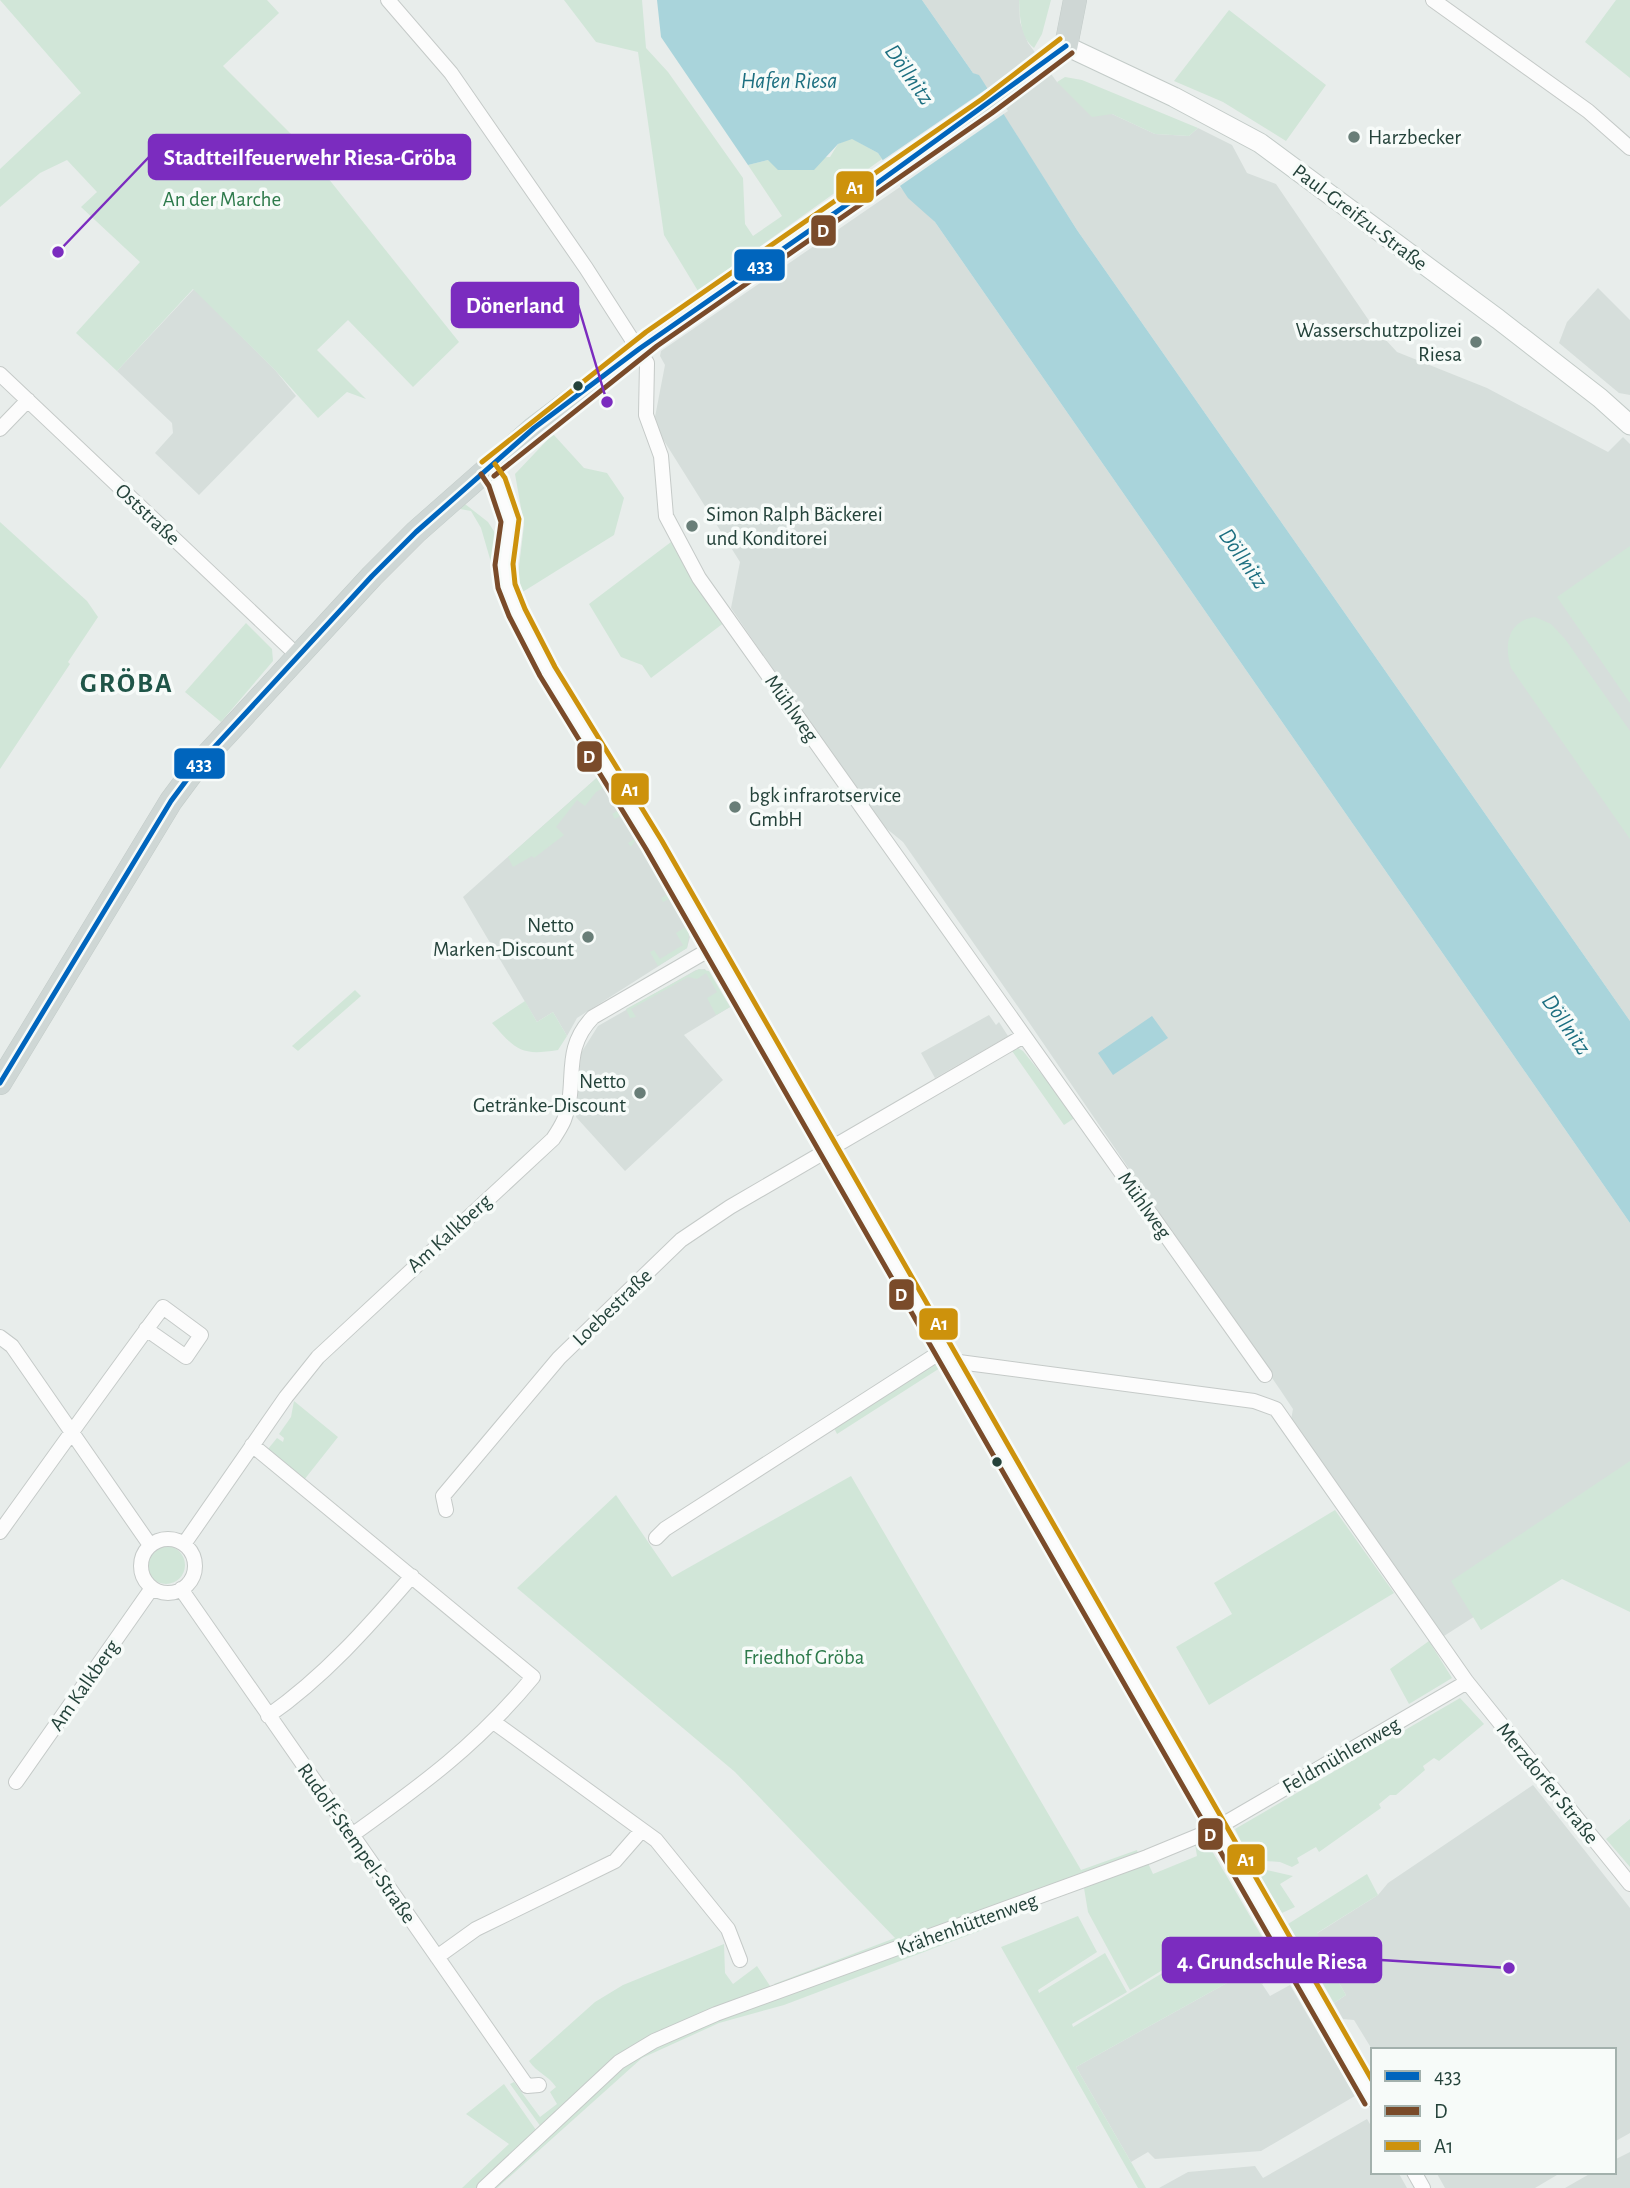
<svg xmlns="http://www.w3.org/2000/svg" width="1630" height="2188" font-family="'Alegreya Sans',sans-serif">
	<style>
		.built { fill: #d6dedb }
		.green { fill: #d1e6d8 }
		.water { fill: #a9d4db }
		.pier { fill: #e8edeb }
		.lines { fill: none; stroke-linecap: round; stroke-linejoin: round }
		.street-casing { stroke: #c5cac8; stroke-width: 16 }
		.secondary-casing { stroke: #c3cbc8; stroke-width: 21 }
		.primary-casing { stroke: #c3ccc9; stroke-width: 24 }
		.street { stroke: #fcfcfc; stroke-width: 14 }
		.secondary { stroke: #fcfcfc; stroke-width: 19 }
		.primary { stroke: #cfd7d5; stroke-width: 23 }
		.bus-1-casing { stroke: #f7fbf9; stroke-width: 10 }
		.bus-2-casing { stroke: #f7fbf9; stroke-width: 10 }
		.bus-3-casing { stroke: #f7fbf9; stroke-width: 10 }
		.bus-1 { stroke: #0065bd; stroke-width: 5 }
		.bus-2 { stroke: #7a4b2a; stroke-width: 5 }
		.bus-3 { stroke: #cd920c; stroke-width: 5 }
		.poi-dot { fill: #697e78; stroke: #f7fbf9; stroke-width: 2.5 }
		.bus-dot { fill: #24423a; stroke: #f7fbf9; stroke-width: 2.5 }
		.labels { text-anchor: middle; stroke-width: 7; stroke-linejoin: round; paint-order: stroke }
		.poi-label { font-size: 21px; fill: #24423a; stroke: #f7fbf9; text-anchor: start }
		.park-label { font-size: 21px; fill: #2d7a4b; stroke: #f7fbf9 }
		.street-label { font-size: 21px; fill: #24423a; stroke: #f7fbf9 }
		.water-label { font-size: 23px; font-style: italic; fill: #1c6f80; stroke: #f7fbf9 }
		.district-label { font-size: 28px; font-weight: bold; letter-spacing: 2px; fill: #1f5548; stroke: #f7fbf9 }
		.leader { fill: none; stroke: #7b2cbf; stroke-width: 2.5 }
		.callout-dot { fill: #7b2cbf; stroke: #f7fbf9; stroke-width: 2.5 }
		.callout { fill: #7b2cbf; stroke: #7b2cbf; stroke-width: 2.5 }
		.callout-label { font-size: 23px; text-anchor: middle; font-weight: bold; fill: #fff }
		.line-badge { stroke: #f7fbf9; stroke-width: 2.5 }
		.badge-label { font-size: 19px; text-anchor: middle; font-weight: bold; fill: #fff }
	</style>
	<rect width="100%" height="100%" fill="#e8edeb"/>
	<path class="built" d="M 922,0 L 1019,0 L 1020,22 L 1028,43 L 1057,82 L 1112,114 L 1155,134 L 1189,136 L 1198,128 L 1232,145 L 1247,173 L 1276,184 L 1372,325 L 1397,352 L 1487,388 L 1608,452 L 1623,437 L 1630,444 L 1630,1021 L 1077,230 L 979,76 L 973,73 Z
		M 900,187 L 935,222 L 1630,1223 L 1630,1517 L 1444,1636 L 1291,1420 L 1293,1409 L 1281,1391 L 1028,1021 L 903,842 L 876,820 L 731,608 L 740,562 L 661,436 L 655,417 L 665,365 L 660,356 L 661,351 Z
		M 1598,288 L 1630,320 L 1630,395 L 1619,393 L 1559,343 L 1567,322 Z
		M 194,289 L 275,370 L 296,396 L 199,495 L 155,453 L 173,433 L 172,423 L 117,371 Z
		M 601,774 L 690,926 L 687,932 L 690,937 L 687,948 L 577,1018 L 567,1036 L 553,1012 L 537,1022 L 463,897 Z
		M 705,969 L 730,1007 L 684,1035 L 723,1080 L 625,1171 L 576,1117 L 581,1053 L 598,1026 L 696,970 Z
		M 989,1015 L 996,1025 L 999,1022 L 1008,1036 L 935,1078 L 921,1053 Z
		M 1533,1785 L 1630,1908 L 1630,2133 L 1614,2142 L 1614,2050 L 1373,2051 L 1354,2020 L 1343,2019 L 1334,2003 L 1346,1995 L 1321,1952 L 1325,1948 L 1316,1934 L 1378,1895 L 1388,1883 Z
		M 1252,1969 L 1270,1996 L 1290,1985 L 1355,2096 L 1261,2151 L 1155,2159 L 1148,2152 L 1131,2162 L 1076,2067 Z
		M 1367,2119 L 1373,2129 L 1373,2172 L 1398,2172 L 1407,2188 L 1159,2188 L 1188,2172 L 1255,2166 L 1263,2178 Z
		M 1630,2152 L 1630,2188 L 1565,2188 L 1593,2172 L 1614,2172 L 1614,2160 Z
		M 1436,2172 L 1562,2172 L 1535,2188 L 1445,2188 Z"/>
	<path class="green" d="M 0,0 L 267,0 L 279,13 L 223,66 L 300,143 L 459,342 L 413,387 L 348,320 L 317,350 L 366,399 L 347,392 L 318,418 L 275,370 L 193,289 L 117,371 L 76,333 L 140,262 L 81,207 L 97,192 L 67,160 L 40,173 L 0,207 L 0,169 L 81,93 Z
		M 564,0 L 642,0 L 646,48 L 668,72 L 743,178 L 745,224 L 753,236 L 782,216 L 748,165 L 768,160 L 830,157 L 838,144 L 851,138 L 878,153 L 882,159 L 698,291 L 664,235 L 638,52 L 596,42 Z
		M 1019,0 L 1051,0 L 1042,34 L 1034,48 C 1020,37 1020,17 1019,0 Z
		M 1616,0 L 1630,0 L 1630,78 L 1585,42 Z
		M 1229,10 L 1326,85 L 1286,141 L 1223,102 L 1174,81 Z
		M 1065,77 L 1082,80 L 1198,128 L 1189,136 L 1155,134 L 1112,114 L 1092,117 L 1057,82 Z
		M 553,434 L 584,468 L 607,473 L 624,498 L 614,535 L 521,593 L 518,575 L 524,525 L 515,474 Z
		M 465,504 L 488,522 L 497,536 L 495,576 L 481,528 L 471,511 L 460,509 Z
		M 0,522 L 87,601 L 98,617 L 68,662 L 70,664 L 0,769 Z
		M 671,542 L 725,622 L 651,678 L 642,665 L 621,657 L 589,604 Z
		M 1630,546 L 1630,703 L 1557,597 Z
		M 1535,617 L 1551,624 L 1565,639 L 1630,731 L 1630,839 L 1511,668 C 1504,646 1507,621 1535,617 Z
		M 246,623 L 272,649 L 273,661 L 221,722 L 185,692 Z
		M 601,774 L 638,836 L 631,847 L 628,843 L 636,838 L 623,814 L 615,819 L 612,814 L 620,809 L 606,786 L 596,792 L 585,806 L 577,800 L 556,827 L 564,835 L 534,858 L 532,856 L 513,867 L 508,857 Z
		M 651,863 L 690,926 L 687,948 L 658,966 L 650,952 L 654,950 L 660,959 L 683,945 L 676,933 L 687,926 L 671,898 L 663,902 L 661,898 L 668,894 Z
		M 699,969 L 709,971 L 730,1007 L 716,1015 L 707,998 L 717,992 L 706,973 L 697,979 L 688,977 L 631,1009 L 636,1017 L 630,1018 L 626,1009 Z
		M 355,990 L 361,996 L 298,1051 L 292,1046 Z
		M 525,1001 L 537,1022 L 553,1012 L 567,1036 L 558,1050 C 520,1056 516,1050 492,1023 Z
		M 1018,1048 L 1023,1051 L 1076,1117 L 1064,1125 L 1012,1051 Z
		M 931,1364 L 937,1364 L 940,1368 L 837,1434 L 833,1426 Z
		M 294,1401 L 338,1437 L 304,1480 L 268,1449 L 277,1438 L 283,1442 L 284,1438 L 279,1434 L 291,1417 Z
		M 1630,1461 L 1630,1612 L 1562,1579 L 1481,1630 L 1451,1581 Z
		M 851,1476 L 1081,1870 L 1137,1850 L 1138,1854 L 777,1987 L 774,1984 L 895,1938 L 735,1772 L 517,1588 L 616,1495 L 672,1577 Z
		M 1335,1510 L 1394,1593 L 1209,1705 L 1176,1647 L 1232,1614 L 1214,1583 Z
		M147 1565a19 19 0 1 1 38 0a19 19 0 1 1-38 0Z
		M 1429,1641 L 1452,1678 L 1409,1704 L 1390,1669 Z
		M 1460,1698 L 1484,1724 L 1439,1761 L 1434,1758 L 1423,1766 L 1425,1770 L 1396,1795 L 1390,1795 L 1379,1804 L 1381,1808 L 1319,1852 L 1316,1847 L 1297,1858 L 1299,1863 L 1292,1867 L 1280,1862 L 1250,1860 L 1235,1829 Z
		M 1630,1819 L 1630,1867 L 1606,1839 Z
		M 1205,1839 L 1282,1971 L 1262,1984 L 1252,1969 L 1076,2067 L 1146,2188 L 1138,2188 L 1001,1947 L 1078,1916 L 1097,1952 L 1038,1990 L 1039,1993 L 1105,1953 L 1127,1992 L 1072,2024 L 1073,2027 L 1189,1957 L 1187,1955 L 1130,1990 L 1088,1912 L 1084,1888 L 1148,1863 L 1153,1874 L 1197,1856 L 1195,1844 Z
		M 1262,1869 L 1293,1876 L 1280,1884 L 1295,1907 L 1282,1913 L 1256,1870 Z
		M 1367,1874 L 1378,1895 L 1317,1933 L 1325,1948 L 1309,1959 L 1288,1924 Z
		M 994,1919 L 990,1927 L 784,2005 L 719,2023 L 642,2058 L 497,2188 L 491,2188 L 621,2069 L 675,2037 Z
		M 724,1944 L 725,1973 L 733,1984 L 757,1966 L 772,1989 L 674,2025 L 541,2127 L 510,2084 L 514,2082 L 540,2117 L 557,2104 L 550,2092 L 556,2087 C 548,2075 537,2073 529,2061 L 595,2002 L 623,1985 Z
		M 1326,1961 L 1346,1995 L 1334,2003 L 1314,1968 Z
		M 504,2084 L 536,2130 L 476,2188 L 462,2188 L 509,2144 L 466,2114 Z"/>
	<path class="water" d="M 657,0 L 922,0 L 973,73 L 979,75 L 1077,230 L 1630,1021 L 1630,1223 L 935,222 L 908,198 L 878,153 L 852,139 L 838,144 L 814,170 L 778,170 L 768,160 L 748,165 L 661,37 Z
		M 1152,1016 L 1168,1038 L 1113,1075 L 1098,1053 Z"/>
	<path class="pier" d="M 991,86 L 1008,111 L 897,188 L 880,162 Z"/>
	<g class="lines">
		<g class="street-casing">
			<path id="street" d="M 388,0 L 451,73 L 586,268 L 647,363 L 646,415 L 661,456 L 666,516 L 699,578 L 1265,1375
				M 1433,0 L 1588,111 L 1630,148
				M 0,374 L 297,655
				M 0,429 L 28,400
				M 488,469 L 497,482 L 510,521 L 504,564 L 506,586 L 517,613 L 547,671 L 654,845 L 1373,2100
				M 0,1337 L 12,1346 L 150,1545
				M 950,1364 L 959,1362 L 1254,1401 L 1276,1409 L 1467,1682 L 1630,1884
				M 252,1445 L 533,1677 C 478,1744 422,1785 352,1835
				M 446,1510 L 443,1496 L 559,1358 L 681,1240 L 730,1207 L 1022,1037
				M 0,1532 C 54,1457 108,1381 163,1307 L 201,1335 L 186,1357 L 146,1329
				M 656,1538 L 665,1529 L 942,1351
				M141 1566a27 27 0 1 1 54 0a27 27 0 1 1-54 0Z
				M 184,1544 L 286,1397 L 318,1357 L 553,1139 C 557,1133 561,1127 564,1120 C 579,1083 560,1051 593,1017 L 712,948
				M 181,1589 L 527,2086 L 539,2085
				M 268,1716 C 324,1677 368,1627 412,1576
				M 495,1723 L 656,1840 L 728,1929 L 740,1960
				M 16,1782 L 152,1588
				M 437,1957 L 476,1929 L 615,1861 L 642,1830
				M 1414,2172 L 1423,2188
				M 484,2188 L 619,2062 L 654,2041 L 716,2014 L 1147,1857 L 1215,1829 L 1467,1682"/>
		</g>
		<g class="secondary-casing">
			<path id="secondary" d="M 1066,46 L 1174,97 L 1260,143 L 1498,319 L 1600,398 L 1630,425"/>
		</g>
		<g class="primary-casing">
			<path id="primary" d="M 0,1083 L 171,801 L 197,766 L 372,576 L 416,532 L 534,428 L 639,349 L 1043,66 L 1066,46 L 1075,0"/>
		</g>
		<use href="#street" class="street"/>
		<use href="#secondary" class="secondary"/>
		<use href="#primary" class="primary"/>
		<g class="bus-1-casing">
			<path id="bus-1" d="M 0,1083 L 171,801 L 197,766 L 372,576 L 416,532 L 534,428 L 639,349 L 865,192 L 1066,46"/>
		</g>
		<g class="bus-2-casing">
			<path id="bus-2" d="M 481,474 L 489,486 L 501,522 L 495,565 L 498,588 L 509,616 L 540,676 L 646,849 L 1365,2104
				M 494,476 L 657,346 L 992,113 L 1072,53"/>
		</g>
		<g class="bus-3-casing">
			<path id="bus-3" d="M 482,462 L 646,332 L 982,99 L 1060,39
				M 495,464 L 505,478 L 519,519 L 513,564 L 515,584 L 525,609 L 555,667 L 662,841 L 1373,2082"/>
		</g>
		<use href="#bus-1" class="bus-1"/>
		<use href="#bus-2" class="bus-2"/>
		<use href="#bus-3" class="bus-3"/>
	</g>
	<g class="poi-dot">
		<circle cx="1354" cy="137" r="7"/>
		<circle cx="1476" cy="342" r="7"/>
		<circle cx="692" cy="526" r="7"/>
		<circle cx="735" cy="807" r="7"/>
		<circle cx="588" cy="937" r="7"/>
		<circle cx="640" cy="1093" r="7"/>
	</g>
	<g class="bus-dot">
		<circle cx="578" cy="386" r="6"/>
		<circle cx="997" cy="1462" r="6"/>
	</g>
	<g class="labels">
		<g class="poi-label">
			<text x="1368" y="144">Harzbecker</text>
			<text x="1462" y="337" text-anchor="end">Wasserschutzpolizei<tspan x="1462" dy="24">Riesa</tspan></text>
			<text x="706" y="521">Simon Ralph Bäckerei<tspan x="706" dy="24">und Konditorei</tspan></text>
			<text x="749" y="802">bgk infrarotservice<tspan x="749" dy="24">GmbH</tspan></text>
			<text x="574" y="932" text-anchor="end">Netto<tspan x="574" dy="24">Marken-Discount</tspan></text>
			<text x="626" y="1088" text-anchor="end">Netto<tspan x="626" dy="24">Getränke-Discount</tspan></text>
		</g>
		<g class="park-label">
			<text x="222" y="206">An der Marche</text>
			<text x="804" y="1664">Friedhof Gröba</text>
		</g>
		<g class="street-label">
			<text transform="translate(1360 217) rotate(37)" y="7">Paul-Greifzu-Straße</text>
			<text transform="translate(148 514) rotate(43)" y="7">Oststraße</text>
			<text transform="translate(792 708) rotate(55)" y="7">Mühlweg</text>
			<text transform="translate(1145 1205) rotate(55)" y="7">Mühlweg</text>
			<text transform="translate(449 1233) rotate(-42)" y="7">Am Kalkberg</text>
			<text transform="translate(612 1307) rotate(-44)" y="7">Loebestraße</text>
			<text transform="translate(84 1685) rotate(-55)" y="7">Am Kalkberg</text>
			<text transform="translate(1341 1755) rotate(-30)" y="7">Feldmühlenweg</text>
			<text transform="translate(1548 1783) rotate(51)" y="7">Merzdorfer Straße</text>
			<text transform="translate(357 1843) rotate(55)" y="7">Rudolf-Stempel-Straße</text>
			<text transform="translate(967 1924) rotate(-20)" y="7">Krähenhüttenweg</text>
		</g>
		<g class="water-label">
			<text transform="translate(910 74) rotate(55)" y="8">Döllnitz</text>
			<text x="789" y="88">Hafen Riesa</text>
			<text transform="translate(1244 558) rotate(55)" y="8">Döllnitz</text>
			<text transform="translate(1567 1024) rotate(55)" y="8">Döllnitz</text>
		</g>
		<g class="district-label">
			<text x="127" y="692">GRÖBA</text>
		</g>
	</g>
	<path class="leader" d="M58 252L149 157M607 402L578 305M1509 1968L1381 1960"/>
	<g class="callout-dot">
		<circle cx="58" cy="252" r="7"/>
		<circle cx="607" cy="402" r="7"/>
		<circle cx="1509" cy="1968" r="7"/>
	</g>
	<g class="callout">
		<rect x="149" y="135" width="321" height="44" rx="7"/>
		<rect x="452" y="283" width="126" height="44" rx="7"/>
		<rect x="1163" y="1938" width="218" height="44" rx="7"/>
	</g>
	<g class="callout-label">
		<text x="310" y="165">Stadtteilfeuerwehr Riesa-Gröba</text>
		<text x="515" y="313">Dönerland</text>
		<text x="1272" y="1969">4. Grundschule Riesa</text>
	</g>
	<g class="line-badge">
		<rect x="835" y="170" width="40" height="34" rx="7" fill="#cd920c"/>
		<rect x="810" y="214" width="27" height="33" rx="7" fill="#7a4b2a"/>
		<rect x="733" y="248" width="53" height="34" rx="7" fill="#0065bd"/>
		<rect x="576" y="740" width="27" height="33" rx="7" fill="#7a4b2a"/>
		<rect x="173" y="747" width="53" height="33" rx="7" fill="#0065bd"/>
		<rect x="610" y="772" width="40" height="34" rx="7" fill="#cd920c"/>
		<rect x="888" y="1278" width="27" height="33" rx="7" fill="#7a4b2a"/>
		<rect x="918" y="1307" width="41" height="34" rx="7" fill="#cd920c"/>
		<rect x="1197" y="1817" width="27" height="34" rx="7" fill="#7a4b2a"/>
		<rect x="1226" y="1843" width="40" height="33" rx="7" fill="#cd920c"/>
	</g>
	<g class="badge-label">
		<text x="855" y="194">A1</text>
		<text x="823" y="237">D</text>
		<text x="760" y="272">433</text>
		<text x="589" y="763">D</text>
		<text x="199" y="770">433</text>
		<text x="630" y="796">A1</text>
		<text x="901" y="1301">D</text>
		<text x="939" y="1330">A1</text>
		<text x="1210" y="1841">D</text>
		<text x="1246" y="1866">A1</text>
	</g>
	<rect x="1371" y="2048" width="245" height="126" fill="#f7fbf9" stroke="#a3b1ad" stroke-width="2"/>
	<rect x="1385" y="2071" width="35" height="10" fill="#0065bd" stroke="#a3b1ad" stroke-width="2"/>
	<text x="1434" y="2083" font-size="21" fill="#24423a">433</text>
	<rect x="1385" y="2106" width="35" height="10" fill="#7a4b2a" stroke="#a3b1ad" stroke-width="2"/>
	<text x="1434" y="2118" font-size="21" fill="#24423a">D</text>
	<rect x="1385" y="2141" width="35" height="10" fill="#cd920c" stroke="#a3b1ad" stroke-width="2"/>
	<text x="1434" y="2153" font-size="21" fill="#24423a">A1</text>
</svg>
